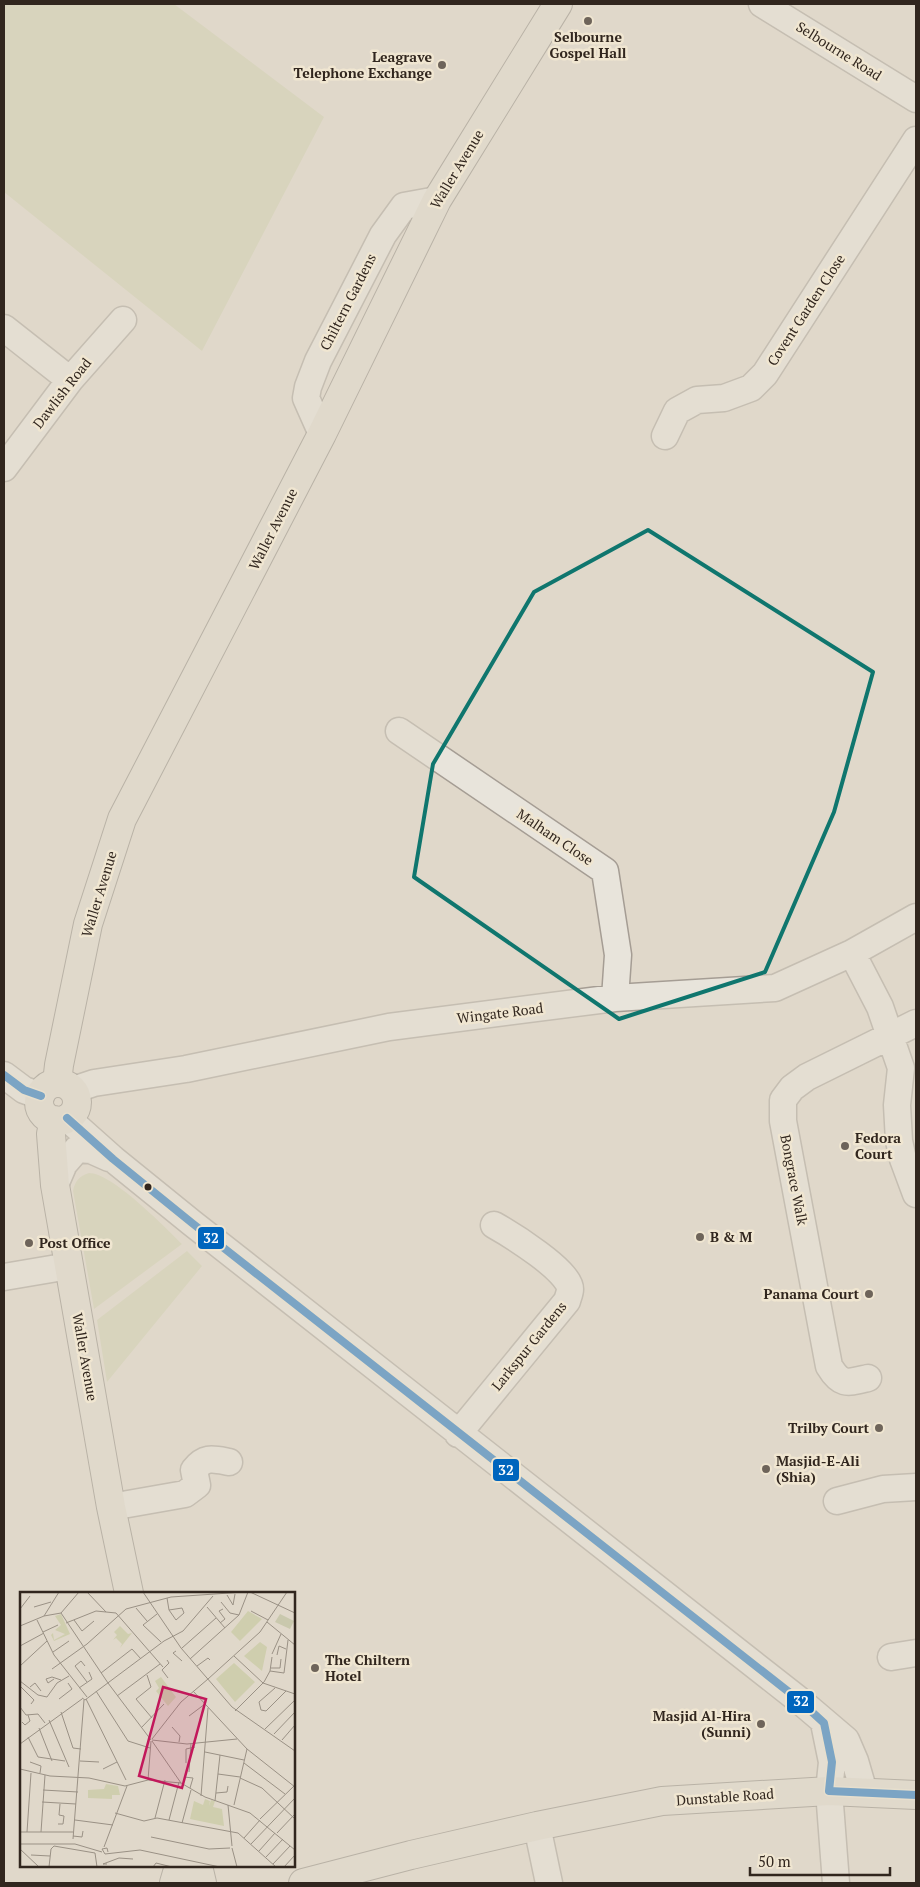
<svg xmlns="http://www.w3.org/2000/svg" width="920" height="1887" font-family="'PT Serif',serif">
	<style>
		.green { fill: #cfceae }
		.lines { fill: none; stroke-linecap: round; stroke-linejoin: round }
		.minor-casing { stroke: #a59d94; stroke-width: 29 }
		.major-casing { stroke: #8a837a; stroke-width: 30 }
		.minor { stroke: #e8e4db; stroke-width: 26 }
		.major { stroke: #dfd9cd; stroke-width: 28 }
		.bus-1-casing { stroke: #f0e6d1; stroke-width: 11 }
		.bus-1 { stroke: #0065bd; stroke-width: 8 }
		.marked { fill: none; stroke: #0f766e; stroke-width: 4; stroke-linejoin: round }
		.poi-dot { fill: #6e645a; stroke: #f0e6d1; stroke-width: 2 }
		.bus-dot { fill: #31261e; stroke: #f0e6d1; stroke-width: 2 }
		.labels { text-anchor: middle; stroke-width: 5; stroke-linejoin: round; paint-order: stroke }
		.poi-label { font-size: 14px; font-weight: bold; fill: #31261e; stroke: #f0e6d1; text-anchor: start }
		.street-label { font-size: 14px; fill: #31261e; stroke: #f0e6d1 }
		.inset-road { fill: none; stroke: #9a9185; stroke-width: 1 }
		.view { fill: #c2185b; fill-opacity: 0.15; stroke: #c2185b; stroke-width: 2.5 }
		.inset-edge { fill: none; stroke: #31261e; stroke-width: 2.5 }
		.line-badge { stroke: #f0e6d1; stroke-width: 2 }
		.badge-label { font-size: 14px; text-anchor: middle; font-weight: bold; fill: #fff }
	</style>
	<rect width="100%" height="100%" fill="#e0d8ca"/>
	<path class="green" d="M 4,4 L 174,4 L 324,117 L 202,351 L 4,192 Z
		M 89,1173 C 112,1173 164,1226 182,1244 L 94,1309 L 73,1191 C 75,1181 79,1176 89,1173 Z
		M 187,1251 L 202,1266 L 107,1382 L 97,1320 Z"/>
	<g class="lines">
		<g class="minor-casing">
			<path id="minor" d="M 762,4 L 916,99
				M 4,328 L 70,380
				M 322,434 L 306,398 L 308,387 L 318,361 L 383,235 L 404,206 L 437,200
				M 665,436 L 677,411 L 697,400 L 724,398 L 751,388 L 765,374 L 916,140
				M 4,468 L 70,380 L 123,320
				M 399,731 L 605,871 L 618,955 L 615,998
				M 852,953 L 880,1007 L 901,1068 L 897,1105 L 899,1141 L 903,1159 L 916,1194
				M 4,1075 L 24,1090 L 41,1096
				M 73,1090 L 94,1083 L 186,1069 L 389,1027 L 615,998 L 775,988 L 852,953 L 916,917
				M 67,1118 L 113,1159 L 192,1223 L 799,1700 L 846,1740 L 855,1761 L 864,1792
				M 55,1185 L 64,1164 L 77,1149 L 91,1150 L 109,1158
				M 4,1277 L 69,1266
				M 868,1378 C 847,1383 841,1386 829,1366 L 783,1121 L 783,1100 L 792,1088 L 807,1077 L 916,1023
				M 458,1434 L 567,1301 C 568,1297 570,1293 570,1289 C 570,1271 510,1234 494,1225
				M 837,1501 L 883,1489 L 916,1487
				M 111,1507 L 185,1494 L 197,1485 L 194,1470 C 205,1456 213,1459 229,1462
				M 891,1657 L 916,1653
				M 824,1723 L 832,1762 L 829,1791 L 836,1883
				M 537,1826 L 549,1883"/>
		</g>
		<g class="major-casing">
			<path id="major" d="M 57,1083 L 59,1065 L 88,924 L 122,819 L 322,434 L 437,200 L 558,4
				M39 1102a19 19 0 1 1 38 0a19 19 0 1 1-38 0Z
				M 54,1120 L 51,1134 L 55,1185 L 111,1507 L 129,1593
				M 198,1866 L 202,1883
				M 174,1883 L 179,1866
				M 303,1883 L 411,1855 L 537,1826 L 662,1801 L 829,1791 L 916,1795"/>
		</g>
		<use href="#minor" class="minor"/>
		<use href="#major" class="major"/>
		<g class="bus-1-casing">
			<path id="bus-1" d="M 4,1075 L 24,1090 L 41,1096
				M 67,1118 L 113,1159 L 192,1223 L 799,1700 L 824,1723 L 832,1762 L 829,1791 L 916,1795"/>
		</g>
		<use href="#bus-1" class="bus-1"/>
	</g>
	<path d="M0 0H920V1887H0ZM 648,530 L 873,672 L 834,812 L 765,972 L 619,1019 L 414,877 L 433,764 L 534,592 Z" fill="#e0d8ca" fill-opacity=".55" fill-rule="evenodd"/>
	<path class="marked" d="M 648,530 L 873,672 L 834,812 L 765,972 L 619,1019 L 414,877 L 433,764 L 534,592 Z"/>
	<g class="poi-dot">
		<circle cx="588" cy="21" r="5"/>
		<circle cx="442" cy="65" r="5"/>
		<circle cx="845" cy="1146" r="5"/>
		<circle cx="700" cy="1237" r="5"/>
		<circle cx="29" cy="1243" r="5"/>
		<circle cx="869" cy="1294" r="5"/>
		<circle cx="879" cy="1428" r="5"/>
		<circle cx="766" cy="1469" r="5"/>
		<circle cx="315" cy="1668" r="5"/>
		<circle cx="761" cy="1724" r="5"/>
	</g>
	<circle class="bus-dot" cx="148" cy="1187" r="4.5"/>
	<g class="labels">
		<g class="poi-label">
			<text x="588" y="42" text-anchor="middle">Selbourne<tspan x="588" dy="16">Gospel Hall</tspan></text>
			<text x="432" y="62" text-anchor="end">Leagrave<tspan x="432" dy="16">Telephone Exchange</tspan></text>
			<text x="855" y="1143">Fedora<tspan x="855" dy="16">Court</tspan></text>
			<text x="710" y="1242">B &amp; M</text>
			<text x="39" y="1248">Post Office</text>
			<text x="859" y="1299" text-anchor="end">Panama Court</text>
			<text x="869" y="1433" text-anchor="end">Trilby Court</text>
			<text x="776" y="1466">Masjid-E-Ali<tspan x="776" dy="16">(Shia)</tspan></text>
			<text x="325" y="1665">The Chiltern<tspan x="325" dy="16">Hotel</tspan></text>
			<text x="751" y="1721" text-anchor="end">Masjid Al-Hira<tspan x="751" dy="16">(Sunni)</tspan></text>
		</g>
		<g class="street-label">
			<text transform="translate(839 51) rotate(32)" y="5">Selbourne Road</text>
			<text transform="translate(457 169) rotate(-59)" y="5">Waller Avenue</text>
			<text transform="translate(348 302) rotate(-63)" y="5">Chiltern Gardens</text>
			<text transform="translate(806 310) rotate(-57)" y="5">Covent Garden Close</text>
			<text transform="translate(62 393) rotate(-52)" y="5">Dawlish Road</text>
			<text transform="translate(273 529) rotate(-63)" y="5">Waller Avenue</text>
			<text transform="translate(555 837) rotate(34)" y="5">Malham Close</text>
			<text transform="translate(99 894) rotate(-73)" y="5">Waller Avenue</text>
			<text transform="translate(500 1013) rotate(-7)" y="5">Wingate Road</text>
			<text transform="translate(794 1180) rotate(79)" y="5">Bongrace Walk</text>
			<text transform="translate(529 1346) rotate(-51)" y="5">Larkspur Gardens</text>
			<text transform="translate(85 1357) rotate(80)" y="5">Waller Avenue</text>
			<text transform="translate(725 1797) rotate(-4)" y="5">Dunstable Road</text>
		</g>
	</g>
	<g transform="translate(20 1592)">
		<rect width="275" height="275" fill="#e0d8ca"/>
		<path d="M 228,19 L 242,27 L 220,49 L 211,40 ZM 41,22 L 50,42 L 34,49 L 31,43 L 33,41 L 34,48 L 45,42 L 35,38 L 41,33 L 35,24 ZM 100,34 L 108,42 L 112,41 L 100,56 L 102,52 L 96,46 L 93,48 L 97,43 L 94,40 ZM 240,50 L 247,55 L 242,79 L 224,64 ZM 214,71 L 235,90 L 215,110 L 196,87 ZM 141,85 L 156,105 L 148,114 L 136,99 L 139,96 L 135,89 ZM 86,192 L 98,194 L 100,203 L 92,203 L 92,207 L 68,206 L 68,198 L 84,197 ZM 185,207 L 190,209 L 189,214 L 191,208 L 195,209 L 193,215 L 202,217 L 204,234 L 170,227 L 174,209 L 183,213 Z" fill="#cfceae"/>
		<path d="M 260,22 L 274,29 L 270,37 L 255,30 Z" fill="#c9c8ad"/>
		<path class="inset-road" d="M 67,0 L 86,20M 123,0 L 161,56 L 212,115 L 275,159M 230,0 L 275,21M 207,3 L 213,13 L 215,2M 147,6 L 149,18 L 156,28 L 164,21 L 162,16 L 149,18M 201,10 L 210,21 L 219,23M 14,15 L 31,10M 187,15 L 205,36M 116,16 L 127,29M 0,17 L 10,4M 231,19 L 248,28M 41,21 L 88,91 L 131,148M 96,21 L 143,75M 137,22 L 123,33 L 141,50M 24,24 L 41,21 L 59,0M 17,28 L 34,63 L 67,105M 54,28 L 62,39 L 74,29M 247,30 L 275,53M 46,31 L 76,19 L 96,21M 200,31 L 205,27 L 199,19 L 203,17M 0,34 L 24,24 L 39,0M 23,40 L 38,33M 0,54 L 24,41M 162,56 L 196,26M 156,59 L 153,61 L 162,69M 33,60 L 49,49M 252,62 L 261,42M 257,63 L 259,54 L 266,57M 214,64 L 243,91 L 275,102M 170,67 L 219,23 L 228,0M 147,68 L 149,71 L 142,78 L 148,86M 0,74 L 27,49M 65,74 L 61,69 L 55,74 L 67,90M 177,74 L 188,66 L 190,68M 251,76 L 260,76 L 261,67M 32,77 L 67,52 L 106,17 L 151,5 L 224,0M 250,79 L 264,81 L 268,48M 81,81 L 112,57 L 121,67M 127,83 L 131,95 L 116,107 L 132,126M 34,87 L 28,91 L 26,87 L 32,85 L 41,88M 188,87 L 240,40 L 267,0M 0,89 L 18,103 L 27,105 L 37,91 L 49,84M 0,94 L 14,108 L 11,112M 10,95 L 15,91 L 21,99M 59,96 L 72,87 L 69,80M 76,99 L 108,149 L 130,156M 173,99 L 227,157 L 275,195M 97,104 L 140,72M 62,106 L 65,108 L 144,49 L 163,39 L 193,4M 39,107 L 52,97 L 48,91M 66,107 L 106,188M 0,115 L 6,123 L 18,122 L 25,131M 241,118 L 246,119 L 266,99M 241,118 L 239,110 L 255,96M 215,119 L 244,90 L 250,79 L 252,65M 41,120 L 53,156 L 61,157M 169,124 L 185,112M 29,128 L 49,175M 2,130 L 5,133 L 10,129 L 8,123M 152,135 L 160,144 L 159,150M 19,136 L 32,169M 121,136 L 144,112M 245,137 L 275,108M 254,142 L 275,120M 8,145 L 18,165 L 45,169M 132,147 L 161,110 L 188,87M 132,148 L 167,152 L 217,147M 262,148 L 275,133M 132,149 L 161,191M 0,152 L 62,107M 185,160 L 224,168M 60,169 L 79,170M 10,170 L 21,174 L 20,181M 166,171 L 166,157 L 175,155M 224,171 L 265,202M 0,177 L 30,184 L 69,186 L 105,194 L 128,188 L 161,191 L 185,205 L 230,221 L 275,258M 83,177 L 97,170M 169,180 L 171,151M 198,182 L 220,185M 164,185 L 173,186 L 170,196M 220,186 L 242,196 L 275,227M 128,188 L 131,149M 23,198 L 58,200M 196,201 L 207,200 L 208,194M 181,204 L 188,116M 195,209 L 200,163M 22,210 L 56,212M 208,213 L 212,254M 214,213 L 227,157M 95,221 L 124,229 L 137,226 L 218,241 L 256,275M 135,226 L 145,188M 240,227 L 274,194M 55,228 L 93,233M 149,228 L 159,190M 162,231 L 171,198M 38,232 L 43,232 L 44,224 L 39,223 L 40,212M 0,240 L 53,240M 7,240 L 11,181M 21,240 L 25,183M 257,241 L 275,222M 53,244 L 62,245 L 63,239M 131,245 L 189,257 L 210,256M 224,246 L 240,228M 53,247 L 64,108M 0,252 L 55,252 L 82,260M 231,252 L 275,206M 84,255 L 107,194M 212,256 L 217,275M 0,257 L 19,275M 239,259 L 255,241M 88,260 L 87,256 L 82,257 L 85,262 L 120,258 L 200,275M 11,263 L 30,264M 246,265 L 263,247M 87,272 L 83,272 L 99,266 L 113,267M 253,272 L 270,254M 29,275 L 31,257 L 34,254 L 75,261 L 77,275M 133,275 L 136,271 L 152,275M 264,275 L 275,263"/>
		<path class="view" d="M 143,95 L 186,107 L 162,196 L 119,184 Z"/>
		<rect width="275" height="275" class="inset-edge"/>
	</g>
	<g class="line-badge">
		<rect x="197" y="1226" width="28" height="24" rx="5" fill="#0065bd"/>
		<rect x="492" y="1458" width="28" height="24" rx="5" fill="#0065bd"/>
		<rect x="786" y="1690" width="29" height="24" rx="5" fill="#0065bd"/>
	</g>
	<g class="badge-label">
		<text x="211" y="1243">32</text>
		<text x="506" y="1475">32</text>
		<text x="801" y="1706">32</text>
	</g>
	<rect width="920" height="1887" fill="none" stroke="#31261e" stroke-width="10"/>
	<path d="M750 1867v8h140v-8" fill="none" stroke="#31261e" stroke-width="2.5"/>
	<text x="758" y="1867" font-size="15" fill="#31261e" stroke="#f0e6d1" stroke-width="4" paint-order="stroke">50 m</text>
</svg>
